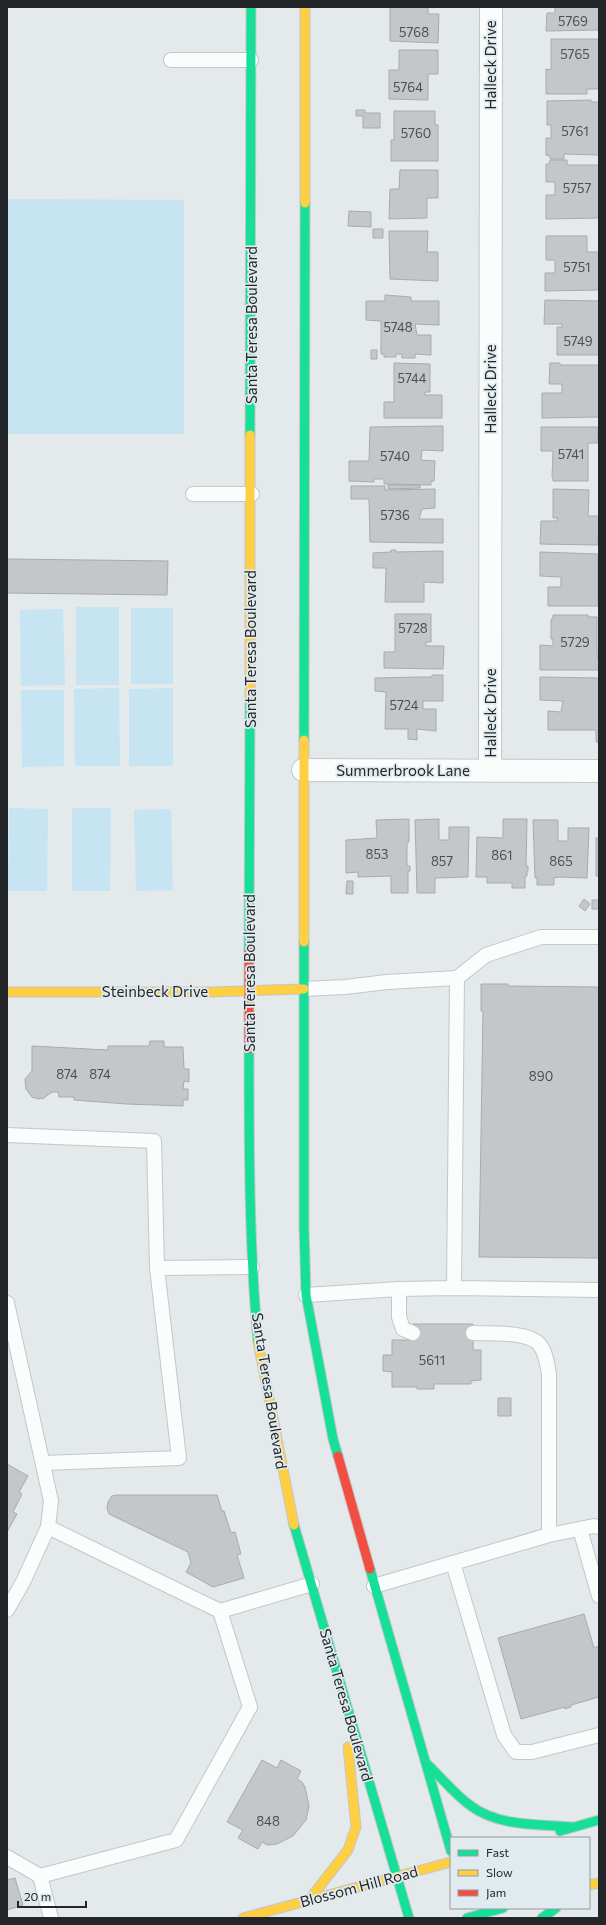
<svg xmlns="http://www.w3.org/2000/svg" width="606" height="1925" font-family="Commissioner,sans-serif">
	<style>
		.green { fill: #c7e4f3 }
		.building { fill: #c3c7c9; stroke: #a8abad }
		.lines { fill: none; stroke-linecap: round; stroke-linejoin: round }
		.lane-casing { stroke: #c3c7c9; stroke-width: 16 }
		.street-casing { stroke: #c3c7c9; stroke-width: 24 }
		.fast-casing { stroke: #c3c7c9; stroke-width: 11 }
		.slow-casing { stroke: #c3c7c9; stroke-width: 11 }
		.jam-casing { stroke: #c3c7c9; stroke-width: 11 }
		.lane { stroke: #fbfcfc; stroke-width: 14 }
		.street { stroke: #fbfcfc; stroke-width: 22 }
		.fast { stroke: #16e098; stroke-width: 9 }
		.slow { stroke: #ffcf43; stroke-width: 9 }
		.jam { stroke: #f24e42; stroke-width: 9 }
		.labels { text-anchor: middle; stroke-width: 3.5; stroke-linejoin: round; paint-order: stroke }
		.number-label { font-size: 13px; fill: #4b4f51 }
		.street-label { font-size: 15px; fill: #232729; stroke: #e0eaef }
	</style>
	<rect width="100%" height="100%" fill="#e4e9ec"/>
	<path class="green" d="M 7,199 L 184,200 L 184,434 L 7,434 Z
		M 76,607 L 119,607 L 119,685 L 76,685 Z
		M 131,608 L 173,608 L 173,684 L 131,684 Z
		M 63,609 L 65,685 L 21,686 L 20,610 Z
		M 119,688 L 120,766 L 75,766 L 74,689 Z
		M 173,688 L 173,766 L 129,766 L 129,689 Z
		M 21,690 L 64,690 L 64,766 L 22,767 Z
		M 9,808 L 48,809 L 47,891 L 8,891 Z
		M 72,808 L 111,808 L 110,891 L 72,891 Z
		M 171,809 L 173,890 L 136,891 L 134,810 Z"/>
	<path class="building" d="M 390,7 L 428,7 L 428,14 L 439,14 L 438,43 L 390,41 Z
		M 555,7 L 599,7 L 599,30 L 546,31 L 547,13 L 555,13 Z
		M 551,39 L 599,39 L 599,89 L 587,89 L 587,94 L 546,94 L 546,69 L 551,70 Z
		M 399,50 L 438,50 L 438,74 L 428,74 L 428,100 L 389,99 L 389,70 L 399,70 Z
		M 591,100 L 591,102 L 599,102 L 599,155 L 564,154 L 564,159 L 550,159 L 550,156 L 546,155 L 546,138 L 551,138 L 551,125 L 547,125 L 547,101 Z
		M 356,110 L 365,110 L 365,113 L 380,113 L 380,128 L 363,128 L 363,116 L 356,116 Z
		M 394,111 L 435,111 L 435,125 L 438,125 L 438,161 L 391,161 L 391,140 L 394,140 Z
		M 550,160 L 567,160 L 567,165 L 599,165 L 599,218 L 546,219 L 546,195 L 555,195 L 555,182 L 546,182 L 546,164 L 549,164 Z
		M 400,170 L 438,170 L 438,198 L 427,198 L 427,218 L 389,219 L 390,189 L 399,189 Z
		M 349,211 L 371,212 L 371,227 L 348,226 Z
		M 373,229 L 383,229 L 383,238 L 373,238 Z
		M 389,231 L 428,231 L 427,252 L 438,252 L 438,281 L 390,279 Z
		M 546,236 L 587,236 L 587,252 L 599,252 L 599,290 L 545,291 L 545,273 L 555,273 L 555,260 L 546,260 Z
		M 385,295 L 411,297 L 411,301 L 439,301 L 439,325 L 415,324 L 417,335 L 431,335 L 431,355 L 415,354 L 415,358 L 402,358 L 402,354 L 396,354 L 396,357 L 384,357 L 384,354 L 381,354 L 381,321 L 366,320 L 366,301 L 385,301 Z
		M 545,300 L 599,301 L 599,355 L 557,355 L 557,327 L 562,327 L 562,324 L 544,324 Z
		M 371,350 L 377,350 L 377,359 L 371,359 Z
		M 394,363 L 430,364 L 430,392 L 425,392 L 425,395 L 442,395 L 442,418 L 384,418 L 384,402 L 394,402 Z
		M 550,363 L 560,363 L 560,365 L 599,365 L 599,417 L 542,418 L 542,393 L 562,393 L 562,384 L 549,384 Z
		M 443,426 L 443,451 L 422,450 L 421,460 L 435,461 L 434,481 L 431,481 L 431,485 L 384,484 L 384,479 L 374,479 L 374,482 L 349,481 L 349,461 L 369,461 L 370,427 Z
		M 541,427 L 598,427 L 598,443 L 588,443 L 588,481 L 553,481 L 553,478 L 552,477 L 553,451 L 541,451 Z
		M 388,485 L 420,485 L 420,488 L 388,489 Z
		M 351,486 L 385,486 L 385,490 L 435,489 L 435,508 L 422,509 L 419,519 L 443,519 L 443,543 L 370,542 L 369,499 L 351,499 Z
		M 553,489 L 589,490 L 588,516 L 599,516 L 598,545 L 540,544 L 541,521 L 557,521 L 558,518 L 553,518 Z
		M 391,550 L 396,550 L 396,552 L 443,551 L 443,583 L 424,582 L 424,602 L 385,602 L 386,568 L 373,568 L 373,553 L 391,552 Z
		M 540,552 L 598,554 L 598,606 L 548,606 L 548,587 L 561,587 L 561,577 L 540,576 Z
		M 7,559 L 168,561 L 167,595 L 7,593 Z
		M 395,614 L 431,614 L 431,642 L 426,642 L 426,646 L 444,646 L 443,669 L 384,668 L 384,652 L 395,652 Z
		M 553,615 L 588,615 L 588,617 L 597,617 L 597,654 L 599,662 L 598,670 L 540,670 L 540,645 L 553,646 L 553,639 L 551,639 L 551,619 L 553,619 Z
		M 432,675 L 443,675 L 443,701 L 423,701 L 423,709 L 436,709 L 436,731 L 417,729 L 417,740 L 408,739 L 408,729 L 385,729 L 386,692 L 375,691 L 375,678 L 418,677 L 432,677 Z
		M 540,677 L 599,678 L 599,742 L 596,742 L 596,730 L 548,730 L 548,711 L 561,712 L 563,701 L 540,700 Z
		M 409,819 L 409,842 L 407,842 L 407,866 L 410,866 L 410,871 L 408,871 L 408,893 L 391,893 L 391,876 L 358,877 L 358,872 L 346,873 L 346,840 L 377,838 L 376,820 Z
		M 439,819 L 439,840 L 449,840 L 449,827 L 469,827 L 468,877 L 435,878 L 435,893 L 417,893 L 415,820 Z
		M 503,819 L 527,819 L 526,866 L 528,866 L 528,871 L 527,871 L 527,876 L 525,877 L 525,888 L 512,888 L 512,883 L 487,883 L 487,877 L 476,877 L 477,837 L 503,838 Z
		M 533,820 L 558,820 L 558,841 L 568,841 L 568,828 L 589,828 L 587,878 L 559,877 L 554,878 L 554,885 L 537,885 L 537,877 L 535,878 Z
		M 596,838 L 599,838 L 599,876 L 596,876 Z
		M 347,881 L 353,881 L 353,894 L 346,894 Z
		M 584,899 L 590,904 L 585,911 L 579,906 Z
		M 592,900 L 599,900 L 599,909 L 592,909 Z
		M 481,984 L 508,984 L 508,986 L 599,987 L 599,1258 L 479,1257 L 483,1011 L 481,1011 Z
		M 150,1041 L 164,1041 L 164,1047 L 183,1047 L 184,1069 L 189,1069 L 189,1082 L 184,1081 L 183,1089 L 188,1089 L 188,1100 L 183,1100 L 183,1106 L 127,1104 L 74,1100 L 74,1097 L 59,1097 L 58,1092 L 52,1092 L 44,1098 L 39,1099 L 32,1097 L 26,1089 L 25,1079 L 32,1071 L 32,1046 L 108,1050 L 108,1046 L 149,1046 Z
		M 413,1324 L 473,1324 L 473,1350 L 481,1350 L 481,1380 L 471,1381 L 471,1384 L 434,1384 L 434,1389 L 417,1389 L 417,1387 L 392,1387 L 392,1372 L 383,1371 L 383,1355 L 392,1355 L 392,1340 L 413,1340 Z
		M 498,1398 L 511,1398 L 511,1416 L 498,1416 Z
		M 7,1464 L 28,1476 L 19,1492 L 22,1494 L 13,1512 L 17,1514 L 7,1532 Z
		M 117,1495 L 217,1495 L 222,1511 L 224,1511 L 231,1533 L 235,1532 L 241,1554 L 237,1555 L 244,1578 L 213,1587 L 186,1572 L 191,1563 L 188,1552 L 109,1514 L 107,1508 L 108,1502 L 112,1496 Z
		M 584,1614 L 594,1648 L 599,1646 L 599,1697 L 571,1705 L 571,1707 L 565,1709 L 565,1707 L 521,1719 L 498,1638 Z
		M 262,1760 L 277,1768 L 281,1760 L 301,1771 L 297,1779 L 302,1782 L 305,1787 L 309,1806 L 306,1820 L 293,1836 L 277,1844 L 267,1845 L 262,1842 L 258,1849 L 238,1838 L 243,1830 L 227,1822 Z
		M 15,1878 L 23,1905 L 7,1910 L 7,1880 Z"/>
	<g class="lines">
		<g class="lane-casing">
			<path id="lane" d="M 171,60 L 251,60
				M 193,494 L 252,494
				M 457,978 L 486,955 L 541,937 L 599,937
				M 304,989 L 345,987 L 387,982 L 457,978 L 454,1288
				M 7,1135 L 154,1141 L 157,1268 L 179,1458 L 43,1463
				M 157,1268 L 252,1267
				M 399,1289 L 399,1317 L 403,1329 L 413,1333
				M 306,1295 L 399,1289 L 454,1288 L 599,1290
				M 7,1303 L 51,1501 L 48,1527 L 23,1582 L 7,1610
				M 473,1333 C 490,1334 528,1331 539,1344 C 546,1352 547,1364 549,1374 L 549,1535
				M 48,1527 L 220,1611 L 312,1584
				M 580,1529 L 599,1596
				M 453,1563 L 504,1735 L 516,1752 L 532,1752 L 599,1735
				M 374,1586 L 549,1535 L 594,1526 L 599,1527
				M 7,1857 L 40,1876 L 51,1918
				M 40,1876 L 176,1840 L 250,1707 L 220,1611"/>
		</g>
		<g class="street-casing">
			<path id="street" d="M 303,770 L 599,771
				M 490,771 L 491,7"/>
		</g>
		<g class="fast-casing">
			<path id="fast" d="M 250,435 L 251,7
				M 304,740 L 305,203
				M 304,942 L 304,1227 L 306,1295 L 333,1439 L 338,1456
				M 249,951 L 250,701
				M 249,1049 C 249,1147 249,1245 258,1342
				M 294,1525 L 409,1918
				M 370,1569 L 451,1851
				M 426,1763 C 441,1777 454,1794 471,1806 C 499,1827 540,1824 573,1827
				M 560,1831 L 599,1820
				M 467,1918 L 503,1908
				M 542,1918 L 556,1908"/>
		</g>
		<g class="slow-casing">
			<path id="slow" d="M 305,203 L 305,7
				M 250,701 L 250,435
				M 304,942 L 304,740
				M 7,992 L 211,992 L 304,989
				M 258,1342 L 294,1525
				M 589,1885 L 599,1883
				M 309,1900 L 348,1850 L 356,1827 L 348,1747
				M 243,1918 L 451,1862"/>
		</g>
		<g class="jam-casing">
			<path id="jam" d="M 249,1049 L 249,951
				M 338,1456 L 370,1569"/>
		</g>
		<use href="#lane" class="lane"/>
		<use href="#street" class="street"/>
		<use href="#fast" class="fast"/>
		<use href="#slow" class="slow"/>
		<use href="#jam" class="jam"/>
	</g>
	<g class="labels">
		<g class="number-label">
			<text x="573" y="26">5769</text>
			<text x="414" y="37">5768</text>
			<text x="575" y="59">5765</text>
			<text x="408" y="92">5764</text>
			<text x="575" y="136">5761</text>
			<text x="416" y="138">5760</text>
			<text x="577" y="193">5757</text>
			<text x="577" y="272">5751</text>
			<text x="398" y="332">5748</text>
			<text x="578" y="346">5749</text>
			<text x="412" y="383">5744</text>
			<text x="571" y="459">5741</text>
			<text x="395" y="461">5740</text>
			<text x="395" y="520">5736</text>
			<text x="413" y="633">5728</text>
			<text x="575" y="647">5729</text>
			<text x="404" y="710">5724</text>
			<text x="377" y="859">853</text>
			<text x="502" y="860">861</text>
			<text x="442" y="866">857</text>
			<text x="561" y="866">865</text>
			<text x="67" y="1079">874</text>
			<text x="100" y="1079">874</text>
			<text x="541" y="1081">890</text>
			<text x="432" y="1365">5611</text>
			<text x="268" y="1826">848</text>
		</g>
		<g class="street-label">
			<text transform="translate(491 65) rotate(-90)" y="5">Halleck Drive</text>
			<text transform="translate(252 325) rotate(-90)" y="5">Santa Teresa Boulevard</text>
			<text transform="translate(491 389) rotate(-90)" y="5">Halleck Drive</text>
			<text transform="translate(251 649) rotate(-90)" y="5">Santa Teresa Boulevard</text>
			<text transform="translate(491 713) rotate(-90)" y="5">Halleck Drive</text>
			<text x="403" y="776">Summerbrook Lane</text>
			<text transform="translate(250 973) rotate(-90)" y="5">Santa Teresa Boulevard</text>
			<text x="155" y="997">Steinbeck Drive</text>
			<text transform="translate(269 1391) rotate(81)" y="5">Santa Teresa Boulevard</text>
			<text transform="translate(346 1705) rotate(74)" y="5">Santa Teresa Boulevard</text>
			<text transform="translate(359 1887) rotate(-15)" y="5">Blossom Hill Road</text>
		</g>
	</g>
	<rect width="606" height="1925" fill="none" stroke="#232729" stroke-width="16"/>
	<rect x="450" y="1837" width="140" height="72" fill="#e0eaef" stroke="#949ca0"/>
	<rect x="458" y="1850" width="20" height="6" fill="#16e098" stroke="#949ca0"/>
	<text x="486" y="1857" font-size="12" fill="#232729">Fast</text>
	<rect x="458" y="1870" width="20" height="6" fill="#ffcf43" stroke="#949ca0"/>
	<text x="486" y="1877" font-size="12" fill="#232729">Slow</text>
	<rect x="458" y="1890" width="20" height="6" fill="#f24e42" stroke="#949ca0"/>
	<text x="486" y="1897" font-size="12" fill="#232729">Jam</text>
	<path d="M18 1901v6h68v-6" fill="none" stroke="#232729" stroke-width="2"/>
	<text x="24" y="1901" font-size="12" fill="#232729" stroke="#e0eaef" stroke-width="3" paint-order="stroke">20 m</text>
</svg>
